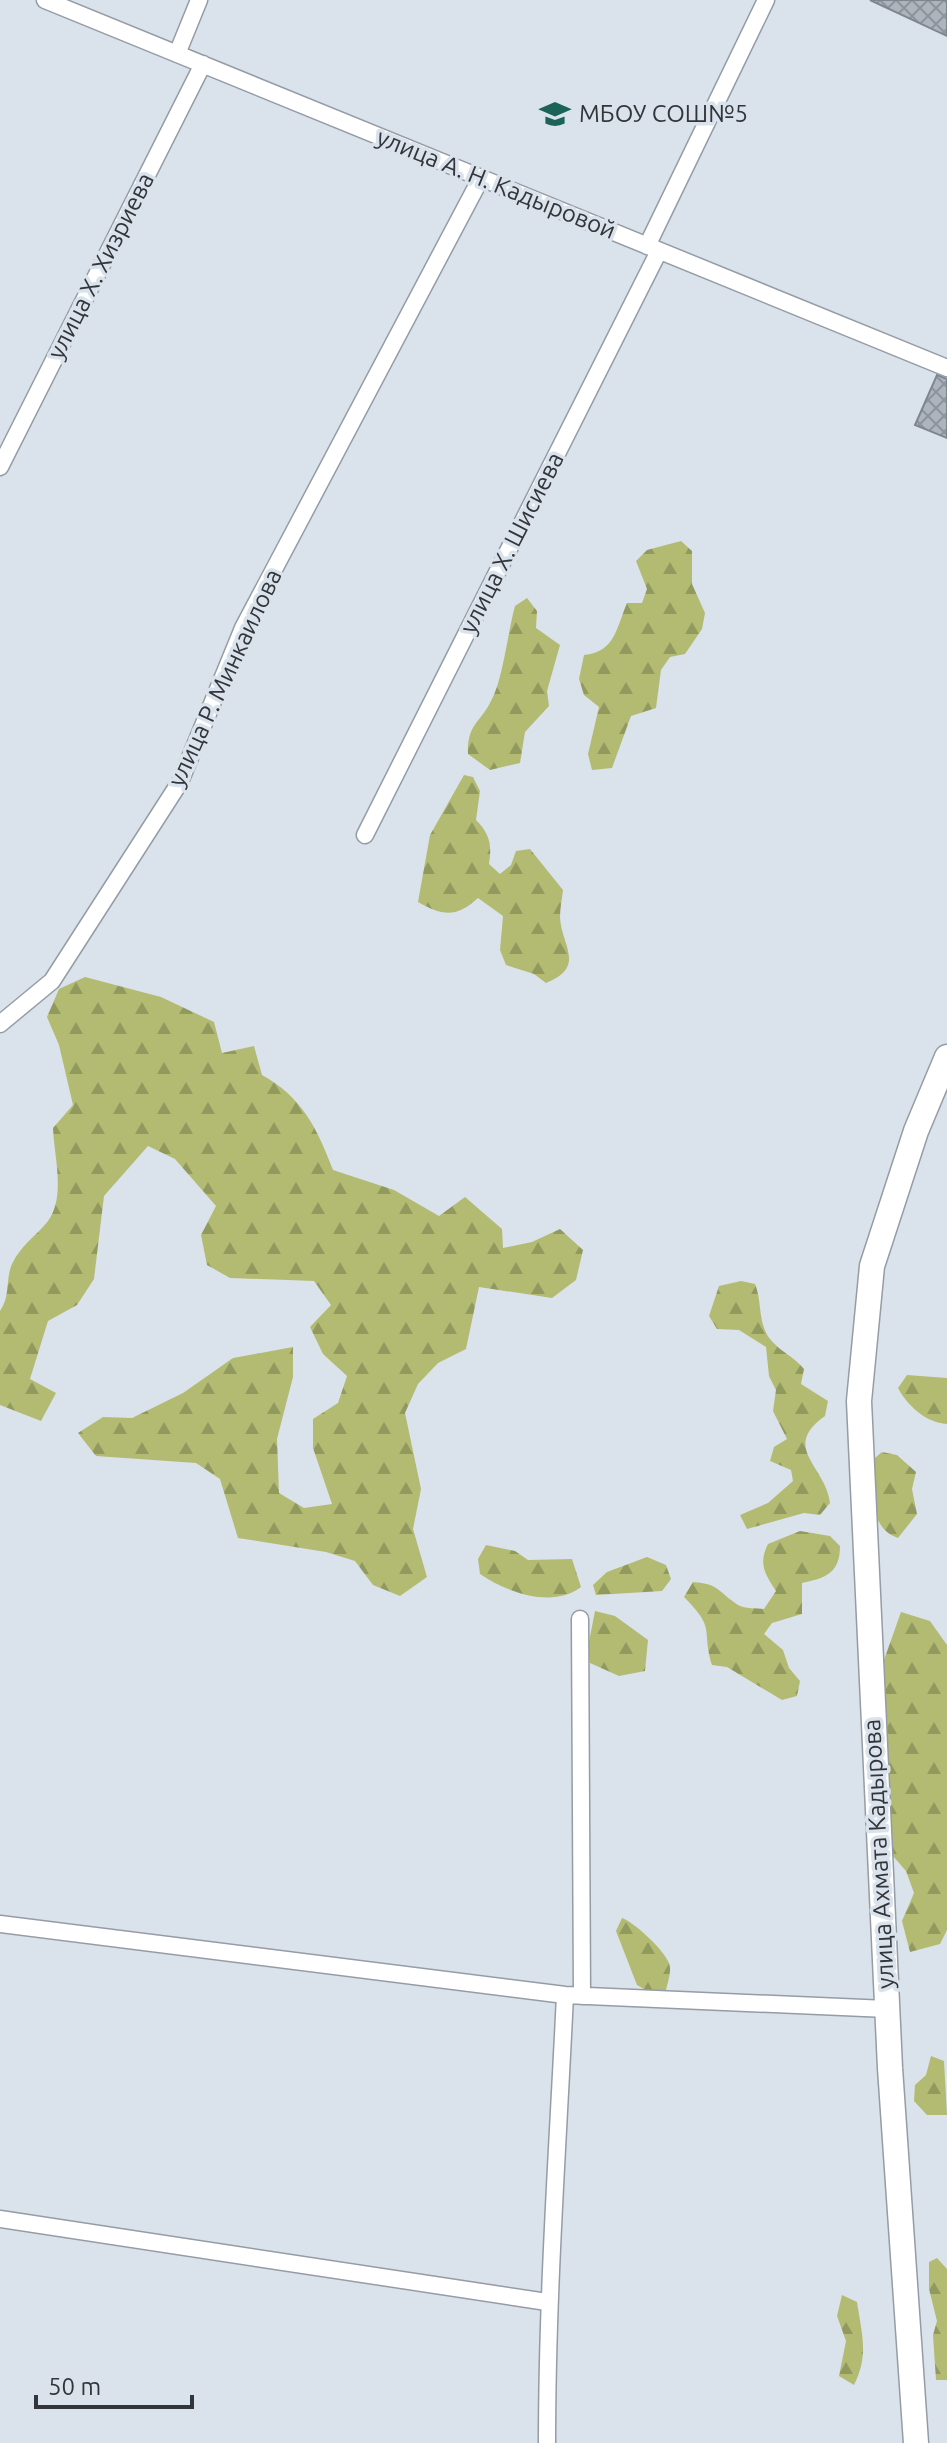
<svg xmlns="http://www.w3.org/2000/svg" width="947" height="2443" font-family="Ubuntu,sans-serif">
	<style>
		.forest { fill: url(#forest-firs) }
		.building { fill: url(#building-cross-hatch); stroke: #7e868e; stroke-width: 2 }
		.lines { fill: none; stroke-linecap: round; stroke-linejoin: round }
		.street-casing { stroke: #959ca5; stroke-width: 19 }
		.secondary-casing { stroke: #959ca5; stroke-width: 27 }
		.street { stroke: #fff; stroke-width: 16 }
		.secondary { stroke: #fff; stroke-width: 24 }
		.labels { text-anchor: middle; stroke-width: 7; stroke-linejoin: round; paint-order: stroke }
		.poi-label { font-size: 24px; fill: #323539; stroke: #dae2ec; text-anchor: start }
		.street-label { font-size: 24px; fill: #323539; stroke: #dae2ec }
	</style>
	<defs>
		<pattern id="forest-firs" width="22" height="20" patternUnits="userSpaceOnUse" patternTransform="scale(2)"><rect width="22" height="20" fill="#b3bb72"/><path d="M5 1l3.5 6h-7zM16 11l3.5 6h-7z" fill="#92995f"/></pattern>
		<pattern id="building-cross-hatch" width="8" height="8" patternUnits="userSpaceOnUse" patternTransform="scale(2)"><rect width="8" height="8" fill="#acb4bd"/><path d="M0 0l8 8M0 8l8-8" fill="none" stroke="#8d939b"/></pattern>
	</defs>
	<rect width="100%" height="100%" fill="#dae2ec"/>
	<path class="forest" d="M 681,541 L 692,551 L 692,584 L 705,613 L 702,629 L 685,654 L 670,657 L 661,670 L 656,708 L 631,716 L 612,768 L 592,770 L 588,754 L 599,707 L 584,695 L 579,679 L 584,655 C 615,652 616,629 627,603 L 642,603 L 647,589 L 636,561 L 647,550 Z
		M 527,598 L 537,611 L 536,628 L 560,645 L 547,691 L 549,706 L 525,732 L 520,763 L 490,770 L 468,754 C 467,723 481,723 492,699 C 503,678 508,631 515,606 Z
		M 464,775 L 473,777 L 480,791 L 476,820 C 490,834 492,845 489,864 L 500,874 L 511,865 L 516,851 L 530,849 L 563,890 C 562,899 560,908 560,917 C 561,945 587,967 546,983 L 534,974 L 506,965 L 500,950 L 503,916 L 478,898 C 456,918 443,916 418,902 L 430,835 Z
		M 85,977 L 161,997 L 214,1022 L 222,1053 L 254,1046 L 262,1075 C 302,1097 317,1128 333,1170 L 394,1190 L 439,1216 L 465,1197 L 502,1229 L 503,1248 L 532,1242 L 560,1229 L 583,1250 L 576,1280 L 552,1298 L 479,1287 L 466,1349 L 438,1363 L 418,1384 L 405,1413 L 421,1489 L 413,1529 L 427,1577 L 400,1596 L 373,1585 L 355,1561 L 326,1552 L 238,1538 L 220,1479 L 196,1463 L 96,1456 L 78,1433 L 103,1417 L 132,1418 L 183,1393 L 233,1358 L 293,1347 L 293,1377 L 277,1439 L 279,1493 L 304,1508 L 332,1504 L 313,1448 L 313,1419 L 338,1403 L 347,1376 L 323,1354 L 310,1327 L 331,1305 L 314,1281 L 230,1278 L 207,1265 L 201,1235 L 216,1206 L 175,1159 L 148,1146 L 104,1196 L 94,1279 L 77,1305 L 48,1321 L 30,1379 L 56,1393 L 41,1421 L 0,1405 L 0,1311 C 11,1295 5,1280 12,1264 C 21,1245 36,1236 48,1221 C 66,1197 54,1156 53,1128 L 73,1105 L 59,1045 L 47,1017 L 59,989 Z
		M 741,1281 L 755,1284 C 761,1299 759,1314 764,1328 C 771,1348 792,1354 804,1369 L 801,1384 L 828,1401 L 825,1416 C 780,1448 826,1466 830,1503 L 820,1515 L 804,1513 L 747,1529 L 740,1515 L 768,1503 L 793,1481 L 791,1470 L 770,1461 L 774,1447 L 787,1439 L 773,1411 L 776,1390 L 769,1376 L 766,1347 L 739,1330 L 717,1329 L 709,1316 L 719,1286 Z
		M 907,1375 L 947,1378 L 947,1424 C 926,1423 907,1405 898,1388 Z
		M 882,1452 L 897,1455 L 916,1472 L 912,1489 L 917,1514 L 898,1538 C 868,1528 873,1490 870,1462 Z
		M 800,1531 L 830,1536 L 840,1546 C 840,1573 826,1578 802,1583 L 802,1614 L 772,1623 L 764,1634 L 783,1650 L 789,1668 L 800,1681 L 797,1696 L 782,1700 L 727,1667 L 712,1665 C 701,1629 717,1630 684,1597 L 693,1582 C 720,1584 718,1592 738,1605 C 745,1609 757,1608 764,1609 L 776,1591 C 765,1574 758,1564 768,1544 Z
		M 486,1545 L 515,1551 L 528,1560 L 572,1559 L 581,1587 C 553,1609 506,1592 480,1574 L 478,1559 Z
		M 647,1557 L 666,1565 L 671,1579 L 662,1591 L 596,1595 L 593,1585 L 607,1572 Z
		M 595,1611 L 615,1616 L 648,1640 L 645,1671 L 619,1676 L 590,1663 L 588,1647 Z
		M 901,1612 L 930,1621 L 947,1645 L 947,1930 L 940,1944 L 910,1952 L 902,1921 L 914,1893 L 906,1871 L 886,1848 L 884,1660 Z
		M 622,1918 C 634,1922 664,1950 669,1963 C 672,1971 668,1981 666,1990 L 651,1993 L 637,1985 L 616,1931 Z
		M 931,2056 L 944,2061 L 947,2115 L 927,2115 L 914,2101 L 915,2085 L 926,2075 Z
		M 937,2258 L 947,2269 L 947,2380 L 936,2380 L 933,2335 L 937,2321 L 929,2289 L 929,2262 Z
		M 842,2295 L 857,2302 C 862,2335 869,2355 854,2385 L 839,2376 L 846,2341 L 837,2316 Z"/>
	<path class="building" d="M 870,0 L 947,0 L 947,36 Z
		M 937,375 L 947,379 L 947,438 L 915,425 Z"/>
	<g class="lines">
		<g class="street-casing">
			<path id="street" d="M 45,0 L 947,368
				M 177,54 L 199,0
				M 647,246 L 766,0
				M 0,467 L 203,64
				M 365,835 L 659,251
				M 0,1024 L 52,981 L 180,782 L 243,628 L 481,178
				M 580,1619 L 582,1996
				M 0,1924 L 565,1995 L 887,2009
				M 0,2219 L 547,2302
				M 547,2443 C 547,2293 558,2144 565,1995"/>
		</g>
		<g class="secondary-casing">
			<path id="secondary" d="M 916,2443 L 890,2068 L 859,1401 L 872,1266 L 916,1131 L 947,1057"/>
		</g>
		<use href="#street" class="street"/>
		<use href="#secondary" class="secondary"/>
	</g>
	<defs>
		<g id="school-bare" transform="scale(2.4)"><path d="M0-5L7-2L0 1L-7-2ZM-4 1L0 2.5L4 1V4Q0 6-4 4Z" fill="#1c6357" stroke="#dae2ec" stroke-width="2.5" paint-order="stroke"/></g>
	</defs>
	<g fill-rule="evenodd">
		<use href="#school-bare" x="555" y="114"/>
	</g>
	<g class="labels">
		<g class="poi-label">
			<text x="579" y="122">МБОУ СОШ№5</text>
		</g>
		<g class="street-label">
			<text transform="translate(496 184) rotate(22)" y="8">улица А. Н. Кадыровой</text>
			<text transform="translate(101 266) rotate(-63)" y="8">улица Х. Хизриева</text>
			<text transform="translate(512 543) rotate(-63)" y="8">улица Х. Шисиева</text>
			<text transform="translate(225 678) rotate(-65)" y="8">улица Р. Минкаилова</text>
			<text transform="translate(879 1854) rotate(-93)" y="8">улица Ахмата Кадырова</text>
		</g>
	</g>
	<path d="M36 2395v12h156v-12" fill="none" stroke="#323539" stroke-width="4"/>
	<text x="48" y="2395" font-size="24" fill="#323539" stroke="#dae2ec" stroke-width="6" paint-order="stroke">50 m</text>
</svg>
